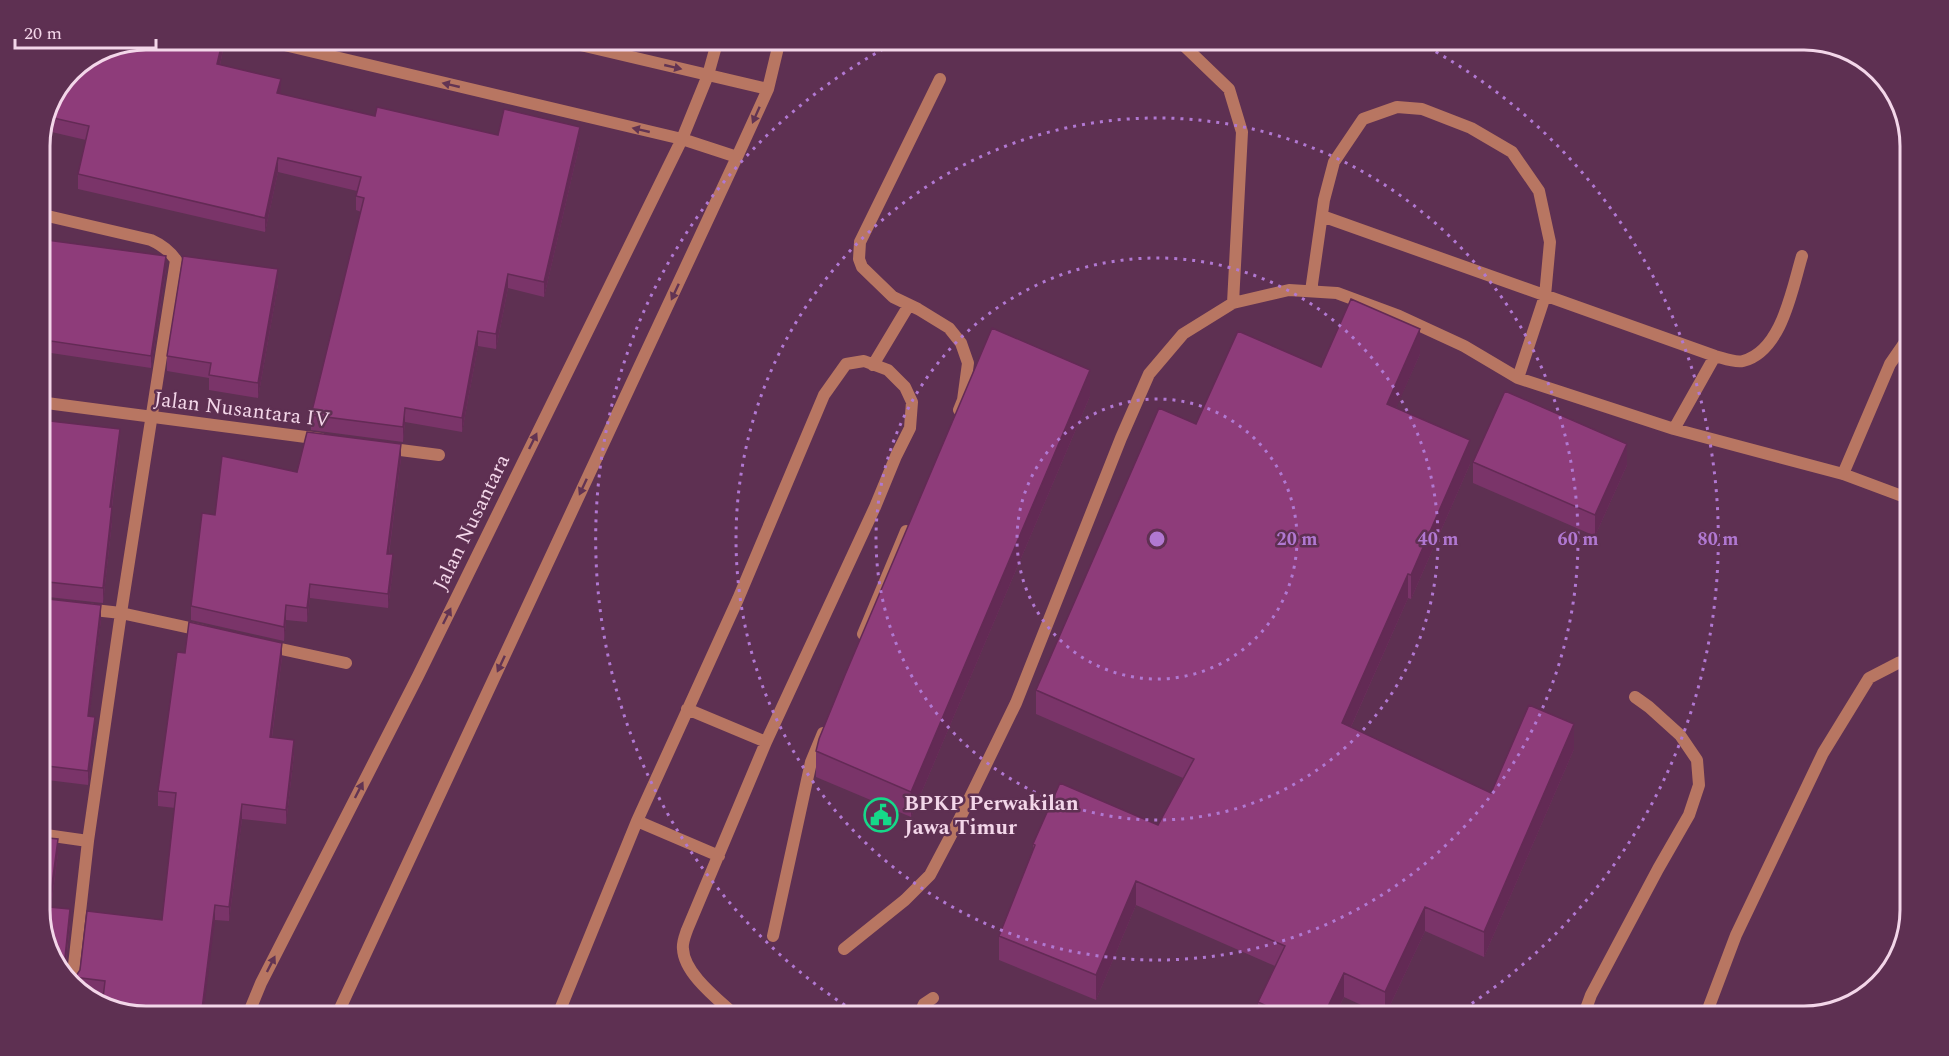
<svg xmlns="http://www.w3.org/2000/svg" width="1949" height="1056" font-family="Spectral,serif">
	<style>
		.lines { fill: none; stroke-linecap: round; stroke-linejoin: round }
		.lane { stroke: #b87662; stroke-width: 12 }
		.street { stroke: #b87662; stroke-width: 12 }
		.wall { fill: #7a3469 }
		.shaded-wall { fill: #632a55 }
		.building { fill: #8e3c7a; stroke: #632a55; stroke-width: 1.5 }
		.oneway { fill: #623453 }
		.ring { fill: none; stroke: #b178d2; stroke-width: 3; stroke-dasharray: 3 6 }
		.labels { text-anchor: middle; stroke-width: 5; stroke-linejoin: round; paint-order: stroke }
		.street-label { font-size: 21px; fill: #f3d6e9; stroke: #5e3052 }
		.poi-label { font-size: 21px; font-weight: bold; fill: #f3d6e9; stroke: #5e3052; text-anchor: start }
		.rim { fill: none; stroke: #f3d6e9; stroke-width: 3 }
		.centre { fill: #b178d2; stroke: #5e3052; stroke-width: 3 }
		.ring-label { font-size: 18px; text-anchor: middle; font-weight: bold; fill: #b178d2; stroke: #5e3052; stroke-width: 5; stroke-linejoin: round; paint-order: stroke }
	</style>
	<rect width="100%" height="100%" fill="#5e3052"/>
	<g class="lines">
		<path class="lane" d="M 1177,39 L 1229,89 L 1242,132 L 1233,303
			M 940,79 L 860,242 L 859,259 L 862,267 L 893,297 L 918,309 L 949,328 L 961,343 L 968,363 L 963,400 L 959,410
			M 1322,216 L 1715,356 C 1723,358 1735,363 1743,361 C 1782,351 1792,289 1802,256
			M 1311,291 L 1324,200 L 1334,162 L 1363,119 L 1397,107 L 1422,109 L 1471,128 L 1512,152 L 1539,191 L 1550,242 L 1545,296 L 1518,378
			M 873,365 L 909,305
			M 1674,429 L 1715,356
			M 1843,474 L 1890,364 L 1910,335
			M 863,634 L 906,531
			M 687,709 L 766,742
			M 637,821 L 719,856
			M 773,936 L 811,762 L 823,733
			M 844,949 L 905,900 L 930,875 L 958,822 L 1016,703 L 1121,438 L 1149,374 L 1183,334 L 1233,303 L 1289,290 L 1337,293 L 1399,316 L 1464,346 L 1518,378 L 1674,429 L 1843,474 L 1910,499
			M 557,1017 L 637,821 L 738,599 L 824,395 L 846,364 L 864,361 L 888,370 L 905,387 L 912,402 L 910,428 L 896,456 L 875,507 L 766,742 L 687,930 C 685,936 682,943 683,949 C 684,974 719,1000 736,1016
			M 918,1017 L 924,1004 L 933,998
			M 1583,1017 L 1591,995 L 1658,869 L 1689,815 L 1699,785 L 1697,760 L 1680,735 L 1649,707 L 1635,697
			M 1705,1017 L 1736,935 L 1823,753 L 1869,678 L 1898,663 L 1910,659"/>
		<path class="street" d="M 259,39 L 682,139 L 737,157
			M 555,39 L 768,89
			M 39,214 L 151,240 C 162,245 169,250 176,260 L 121,613 L 88,841 L 72,983
			M 39,402 L 321,439
			M 385,448 L 439,455
			M 85,609 L 121,613 L 204,631
			M 267,646 L 346,663
			M 39,834 L 88,841
			M 247,1017 L 261,983 L 418,676 L 682,139 L 708,75 L 718,39
			M 336,1017 L 737,157 L 768,89 L 780,39"/>
	</g>
	<path class="wall" d="M 223,39 L 223,50 L 220,65 L 280,94 L 375,116 L 498,135 L 580,142 L 544,297 L 508,288 L 496,349 L 478,346 L 462,432 L 405,422 L 403,442 L 311,430 L 311,415 L 361,212 L 356,210 L 356,196 L 357,191 L 278,172 L 265,232 L 78,189 L 78,174 L 86,140 L 43,130 L 70,70 L 183,42 Z
		M 39,239 L 166,269 L 151,368 L 51,353 L 49,366 L 39,364 Z
		M 278,284 L 258,398 L 209,390 L 209,378 L 167,371 L 167,356 Z
		M 1420,354 L 1396,407 L 1470,464 L 1411,599 L 1408,598 L 1351,727 L 1491,793 L 1574,749 L 1484,957 L 1425,931 L 1385,1016 L 1344,997 L 1334,1017 L 1258,1017 L 1258,1002 L 1275,966 L 1136,905 L 1096,1000 L 999,960 L 999,936 L 1033,850 L 1033,844 L 1158,825 L 1183,778 L 1036,714 L 1036,690 L 1196,424 Z
		M 1090,396 L 911,817 L 816,777 L 816,751 Z
		M 39,424 L 120,443 L 112,507 L 112,522 L 103,603 L 39,596 Z
		M 401,458 L 389,554 L 393,569 L 388,608 L 310,598 L 307,622 L 286,620 L 284,641 L 191,620 L 191,606 L 215,515 L 297,472 Z
		M 1473,462 L 1627,465 L 1595,536 L 1473,483 Z
		M 39,598 L 101,619 L 89,716 L 95,731 L 88,785 L 39,779 Z
		M 185,653 L 282,657 L 272,737 L 294,754 L 286,824 L 242,819 L 229,921 L 215,920 L 103,996 L 84,993 L 57,970 L 39,918 L 58,853 L 51,907 L 70,924 L 65,970 L 68,975 L 76,976 L 162,920 L 175,808 L 158,806 L 158,791 Z"/>
	<path class="shaded-wall" d="M 223,39 L 223,50 L 217,79 L 217,64 Z
		M 281,79 L 281,93 L 277,108 L 277,93 Z
		M 580,127 L 580,142 L 544,297 L 544,282 Z
		M 278,158 L 278,172 L 265,232 L 265,218 Z
		M 166,256 L 166,269 L 151,368 L 151,356 Z
		M 278,269 L 278,284 L 258,398 L 258,383 Z
		M 508,274 L 508,288 L 496,349 L 496,334 Z
		M 1420,329 L 1420,354 L 1387,428 L 1387,404 Z
		M 478,331 L 478,346 L 462,432 L 462,418 Z
		M 51,341 L 51,353 L 49,366 L 49,353 Z
		M 1090,370 L 1090,396 L 911,817 L 911,792 Z
		M 405,408 L 405,422 L 403,442 L 403,427 Z
		M 120,429 L 120,443 L 110,521 L 110,507 Z
		M 1470,440 L 1470,464 L 1411,599 L 1411,575 Z
		M 401,444 L 401,458 L 387,568 L 387,554 Z
		M 1627,444 L 1627,465 L 1595,536 L 1595,515 Z
		M 112,507 L 112,522 L 103,603 L 103,588 Z
		M 393,554 L 393,569 L 388,608 L 388,594 Z
		M 1408,574 L 1408,598 L 1342,747 L 1342,723 Z
		M 310,584 L 310,598 L 307,622 L 307,608 Z
		M 101,605 L 101,619 L 88,730 L 88,716 Z
		M 286,605 L 286,620 L 284,641 L 284,627 Z
		M 282,643 L 282,657 L 270,751 L 270,737 Z
		M 95,717 L 95,731 L 88,785 L 88,771 Z
		M 1574,724 L 1574,749 L 1484,957 L 1484,932 Z
		M 294,740 L 294,754 L 286,824 L 286,810 Z
		M 242,804 L 242,819 L 229,921 L 229,907 Z
		M 58,839 L 58,853 L 49,921 L 49,907 Z
		M 1136,881 L 1136,905 L 1096,1000 L 1096,975 Z
		M 215,905 L 215,920 L 203,1017 L 201,1017 Z
		M 1425,907 L 1425,931 L 1385,1016 L 1385,992 Z
		M 70,909 L 70,924 L 64,976 L 64,967 Z
		M 1344,973 L 1344,997 L 1334,1017 L 1323,1017 Z"/>
	<path class="building" d="M 145,39 L 170,39 L 183,42 L 184,39 L 223,39 L 217,64 L 281,79 L 277,93 L 375,116 L 377,107 L 498,135 L 504,109 L 580,127 L 544,282 L 508,274 L 496,334 L 478,331 L 462,418 L 405,408 L 403,427 L 311,415 L 364,198 L 356,196 L 361,177 L 278,158 L 265,218 L 78,174 L 89,126 L 49,117 L 70,70 L 105,47 Z
		M 39,239 L 166,256 L 151,356 L 51,341 L 49,353 L 39,352 Z
		M 183,256 L 278,269 L 258,383 L 209,375 L 211,363 L 167,356 Z
		M 1351,299 L 1420,329 L 1387,404 L 1470,440 L 1411,575 L 1408,574 L 1342,723 L 1491,793 L 1529,705 L 1574,724 L 1484,932 L 1425,907 L 1385,992 L 1344,973 L 1323,1017 L 1290,1017 L 1258,1002 L 1285,946 L 1136,881 L 1096,975 L 999,936 L 1035,845 L 1033,844 L 1060,783 L 1158,825 L 1194,759 L 1036,690 L 1159,408 L 1196,424 L 1238,331 L 1321,367 Z
		M 992,328 L 1090,370 L 911,792 L 816,751 L 819,739 L 845,675 Z
		M 1505,391 L 1627,444 L 1595,515 L 1473,462 Z
		M 41,420 L 120,429 L 110,507 L 112,507 L 103,588 L 39,581 L 39,424 L 41,425 Z
		M 307,432 L 401,444 L 387,554 L 393,554 L 388,594 L 310,584 L 307,608 L 286,605 L 284,627 L 191,606 L 202,513 L 215,515 L 222,456 L 297,472 Z
		M 39,598 L 101,605 L 88,716 L 95,717 L 88,771 L 39,765 Z
		M 189,622 L 282,643 L 270,737 L 294,740 L 286,810 L 242,804 L 229,907 L 215,905 L 201,1017 L 146,1017 L 102,1007 L 105,981 L 65,976 L 57,970 L 39,918 L 39,837 L 58,839 L 49,907 L 70,909 L 64,967 L 68,975 L 76,976 L 80,970 L 87,911 L 162,920 L 176,793 L 158,791 L 177,652 L 185,653 Z"/>
	<defs><path id="oneway-solid" d="M-6-.8H1V-3.2L6.5 0L1 3.2V.8H-6Z" transform="scale(1.5)"/></defs>
	<g class="oneway">
		<use href="#oneway-solid" transform="translate(673 67) rotate(13)"/>
		<use href="#oneway-solid" transform="translate(451 85) rotate(-167)"/>
		<use href="#oneway-solid" transform="translate(756 115) rotate(114)"/>
		<use href="#oneway-solid" transform="translate(641 130) rotate(-167)"/>
		<use href="#oneway-solid" transform="translate(675 292) rotate(115)"/>
		<use href="#oneway-solid" transform="translate(533 441) rotate(-64)"/>
		<use href="#oneway-solid" transform="translate(583 487) rotate(115)"/>
		<use href="#oneway-solid" transform="translate(447 616) rotate(-64)"/>
		<use href="#oneway-solid" transform="translate(501 664) rotate(115)"/>
		<use href="#oneway-solid" transform="translate(359 790) rotate(-63)"/>
		<use href="#oneway-solid" transform="translate(271 964) rotate(-63)"/>
	</g>
	<g class="ring">
		<circle cx="1157" cy="539" r="140"/>
		<circle cx="1157" cy="539" r="281"/>
		<circle cx="1157" cy="539" r="421"/>
		<path d="M860 1015A561 561 0 0 1 902 39M1412 39A561 561 0 0 1 1454 1015"/>
	</g>
	<defs>
		<g id="civic-ring" transform="scale(1.725)"><circle r="9.5" fill="#5e3052" stroke="#15d989" stroke-width="1.5"/><path d="M-.6-6.5H3V-4.5H.6V-3L4-1V1h2V6H-6V1h2V-1L-.6-3ZM-1.2 2.5V6h2.4V2.5Z" fill="#15d989"/></g>
	</defs>
	<g fill-rule="evenodd">
		<use href="#civic-ring" x="881" y="815"/>
	</g>
	<g class="labels">
		<g class="street-label">
			<text transform="translate(242 409) rotate(7)" y="7">Jalan Nusantara IV</text>
			<text transform="translate(471 522) rotate(-64)" y="7">Jalan Nusantara</text>
		</g>
		<g class="poi-label">
			<text x="904" y="810">BPKP Perwakilan<tspan x="904" dy="24">Jawa Timur</tspan></text>
		</g>
	</g>
	<path d="M0 0H1949V1056H0ZM146 50H1804A96 96 0 0 1 1900 146V910A96 96 0 0 1 1804 1006H146A96 96 0 0 1 50 910V146A96 96 0 0 1 146 50Z" fill="#5e3052" fill-rule="evenodd"/>
	<path class="rim" d="M146 50H1804A96 96 0 0 1 1900 146V910A96 96 0 0 1 1804 1006H146A96 96 0 0 1 50 910V146A96 96 0 0 1 146 50Z"/>
	<circle cx="1157" cy="539" r="9" class="centre"/>
	<g class="ring-label">
		<text x="1297" y="545">20 m</text>
		<text x="1438" y="545">40 m</text>
		<text x="1578" y="545">60 m</text>
		<text x="1718" y="545">80 m</text>
	</g>
	<path d="M15 39v9h141v-9" fill="none" stroke="#f3d6e9" stroke-width="3"/>
	<text x="24" y="39" font-size="18" fill="#f3d6e9" stroke="#5e3052" stroke-width="4.5" paint-order="stroke">20 m</text>
</svg>
